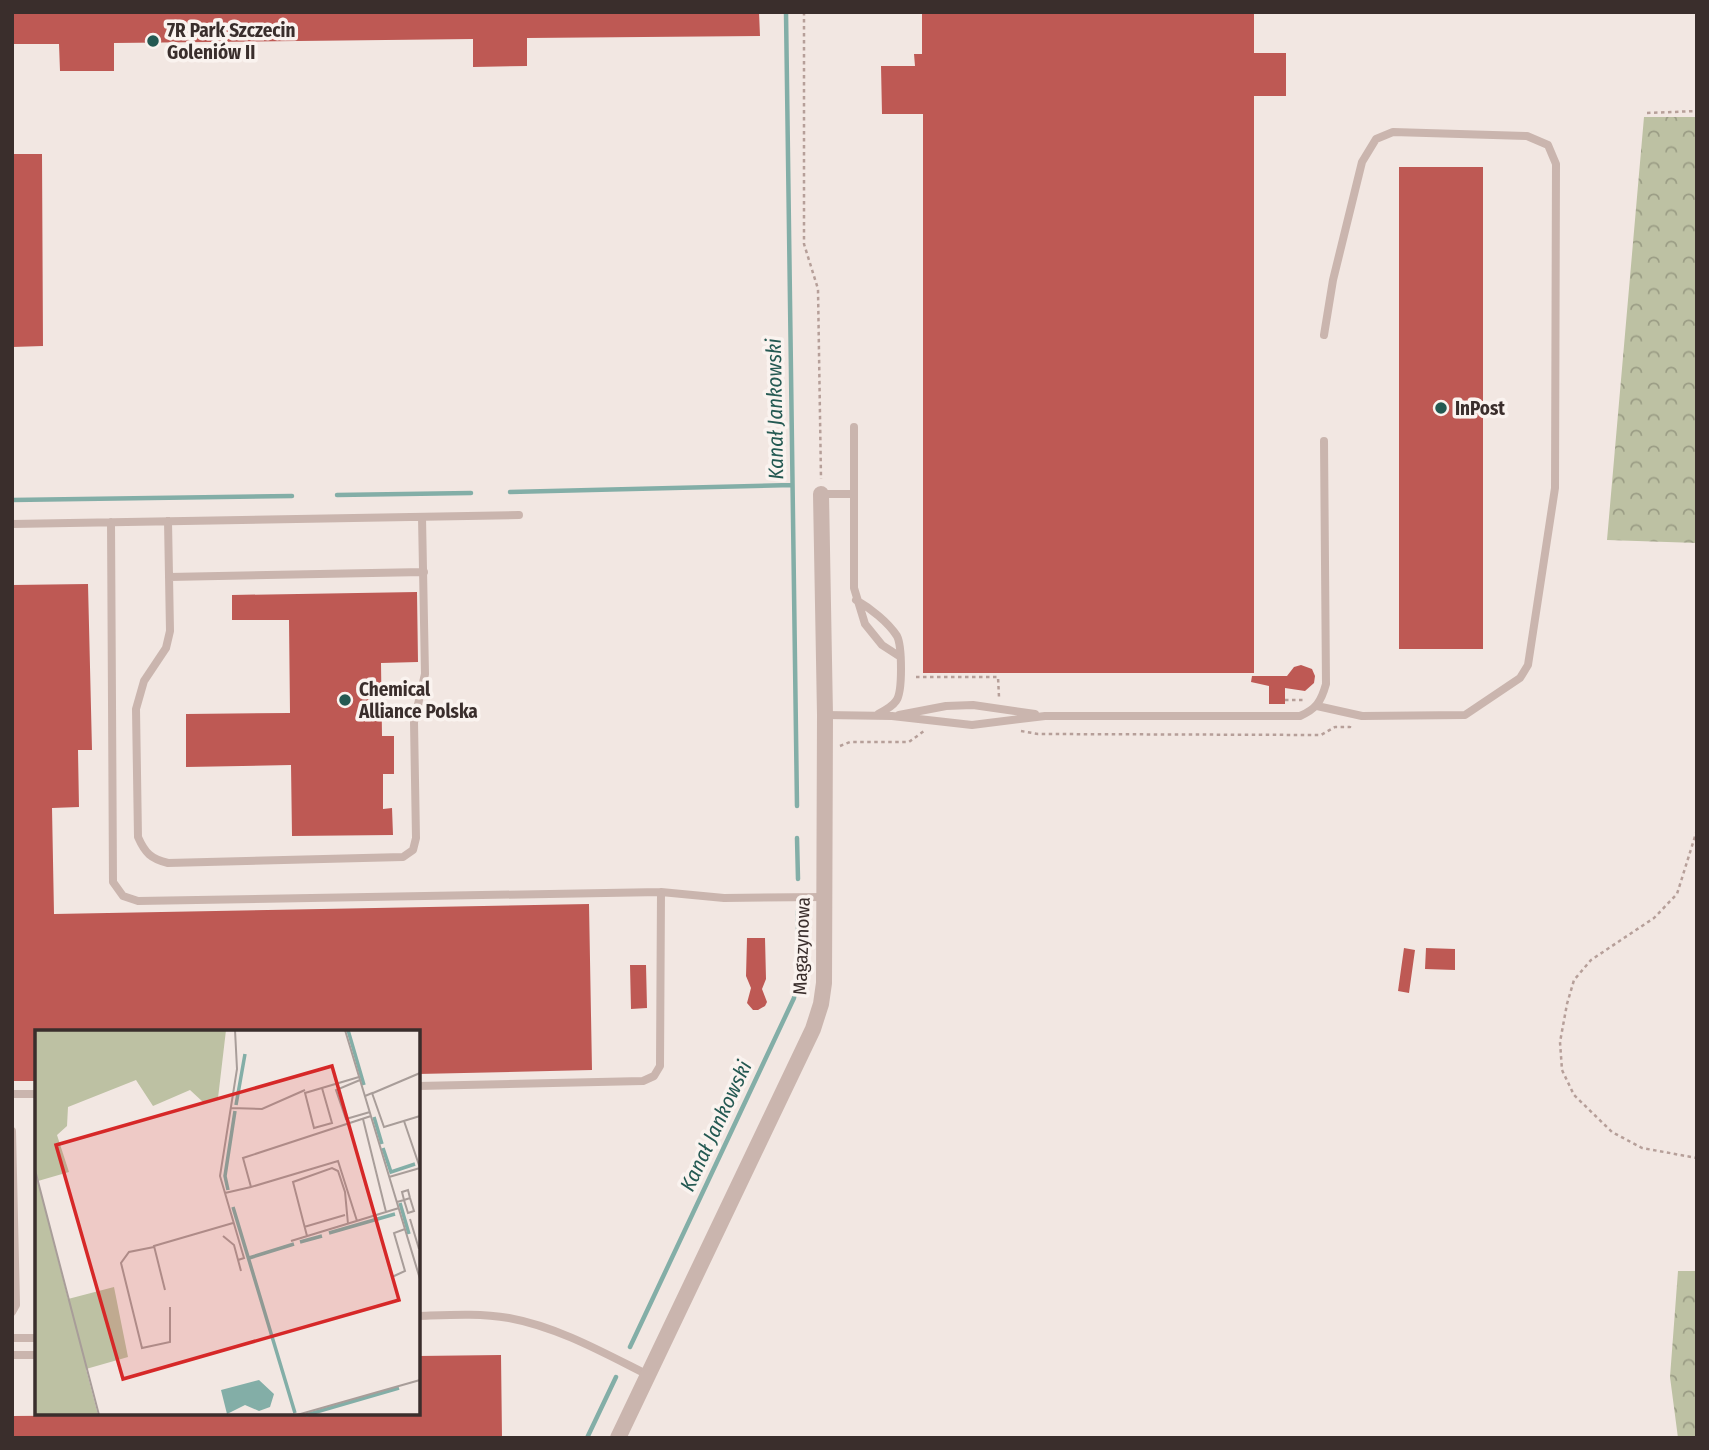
<svg xmlns="http://www.w3.org/2000/svg" width="1709" height="1450" font-family="'Fira Sans Condensed',sans-serif">
	<style>
		.forest { fill: url(#forest-crowns) }
		.lines { fill: none; stroke-linecap: round; stroke-linejoin: round }
		.stream { stroke: #83aea7; stroke-width: 4.5 }
		.building { fill: #be5954 }
		.path { stroke: #b69f99; stroke-width: 2.5; stroke-dasharray: 3.5 3.5; stroke-linecap: butt }
		.service { stroke: #cab5ae; stroke-width: 8 }
		.minor { stroke: #cab5ae; stroke-width: 16 }
		.poi-dot { fill: #245952; stroke: #faf3ef; stroke-width: 2.5 }
		.labels { text-anchor: middle; stroke-width: 7; stroke-linejoin: round; paint-order: stroke }
		.poi-label { font-size: 19px; font-weight: bold; fill: #3a2e2c; stroke: #faf3ef; text-anchor: start }
		.street-label { font-size: 19px; fill: #3a2e2c; stroke: #faf3ef }
		.water-label { font-size: 21px; font-style: italic; fill: #245952; stroke: #faf3ef }
		.inset-river { fill: none; stroke: #83aea7; stroke-width: 3.5 }
		.inset-road { fill: none; stroke: #a89d99; stroke-width: 2 }
		.view { fill: #d62828; fill-opacity: 0.15; stroke: #d62828; stroke-width: 3.5 }
		.inset-edge { fill: none; stroke: #3a2e2c; stroke-width: 3.5 }
	</style>
	<defs>
		<pattern id="forest-crowns" width="20" height="18" patternUnits="userSpaceOnUse" patternTransform="scale(1.75)"><rect width="20" height="18" fill="#bdc1a3"/><path d="M2 6a3 3 0 1 1 6 0M12 15a3 3 0 1 1 6 0" fill="none" stroke="#9b9d85"/></pattern>
	</defs>
	<rect width="100%" height="100%" fill="#f2e7e2"/>
	<path class="forest" d="M 1644,117 L 1697,117 L 1697,543 L 1607,540 Z
		M 1678,1271 L 1697,1271 L 1697,1438 L 1678,1438 L 1670,1377 Z"/>
	<g class="lines">
		<path class="stream" d="M 786,12 L 797,806
			M 510,492 L 792,485
			M 337,495 L 471,493
			M 12,500 L 292,496
			M 797,838 L 798,879
			M 630,1347 L 794,998 L 798,972 L 798,911
			M 587,1438 L 616,1377"/>
	</g>
	<path class="building" d="M 12,12 L 759,12 L 760,36 L 527,38 L 527,66 L 473,67 L 473,39 L 114,43 L 114,71 L 60,71 L 59,44 L 12,44 Z
		M 922,12 L 1254,12 L 1254,53 L 1286,53 L 1286,96 L 1254,96 L 1254,673 L 923,673 L 923,114 L 882,114 L 881,66 L 915,66 L 914,54 L 922,54 Z
		M 12,154 L 42,154 L 43,346 L 12,347 Z
		M 1399,167 L 1483,167 L 1483,649 L 1399,649 Z
		M 88,584 L 92,750 L 78,750 L 79,807 L 52,808 L 54,914 L 589,904 L 592,1070 L 418,1074 L 418,1032 L 37,1032 L 37,1081 L 12,1081 L 12,585 Z
		M 417,592 L 418,662 L 381,663 L 382,736 L 394,736 L 394,774 L 383,774 L 383,809 L 392,808 L 393,835 L 292,836 L 291,765 L 186,767 L 186,714 L 290,713 L 289,620 L 232,620 L 232,595 Z
		M 1301,665 L 1312,669 L 1315,676 L 1314,683 L 1305,691 L 1285,688 L 1285,704 L 1269,704 L 1269,686 L 1251,682 L 1252,676 L 1287,676 L 1294,667 Z
		M 747,938 L 765,938 L 766,979 L 762,989 L 767,1002 L 765,1006 L 758,1010 L 753,1010 L 747,1003 L 751,988 L 746,976 Z
		M 1404,948 L 1415,950 L 1409,993 L 1398,991 Z
		M 1426,948 L 1455,949 L 1455,970 L 1425,969 Z
		M 630,965 L 646,965 L 647,1008 L 631,1009 Z
		M 501,1355 L 502,1438 L 12,1438 L 12,1416 L 418,1413 L 418,1356 Z"/>
	<g class="lines">
		<path class="path" d="M 804,12 L 804,244 L 818,289 L 821,479
			M 1647,113 L 1697,111
			M 916,677 L 998,677 L 999,697
			M 1285,700 L 1306,700
			M 1021,731 L 1038,734 L 1321,735 L 1335,727 L 1350,727 L 1350,726
			M 840,746 L 850,742 L 909,742 L 924,731
			M 1697,830 L 1677,894 L 1654,918 L 1591,960 L 1574,980 L 1567,1004 L 1560,1042 L 1562,1070 L 1574,1095 L 1612,1132 L 1642,1148 L 1697,1158"/>
		<path class="service" d="M 854,427 L 854,588 L 865,624 L 882,645 L 899,656
			M 821,494 L 854,494
			M 168,521 L 170,631 L 166,648 L 144,681 L 136,709 L 138,837 C 145,853 151,859 168,863 L 403,857 L 413,850 L 416,838 L 414,722 L 425,674 L 422,517
			M 111,522 L 113,882 L 123,896 L 138,901 L 661,892 L 660,1066 L 654,1076 L 643,1081 L 418,1086
			M 12,524 L 519,515
			M 169,577 L 424,572
			M 856,600 C 870,608 888,622 897,636 C 902,646 903,692 896,701 C 892,707 884,711 878,714
			M 1317,706 L 1362,716 L 1465,715 L 1520,678 L 1528,665 L 1555,488 L 1556,164 L 1548,145 L 1527,136 L 1393,132 L 1376,139 L 1362,162 L 1333,280 L 1324,335
			M 825,715 L 892,716 L 972,725 L 1045,716 L 1300,716 C 1316,709 1321,702 1326,684 L 1324,441
			M 899,715 L 946,706 L 973,705 L 1035,714
			M 661,892 L 724,898 L 824,897
			M 12,1094 L 37,1094
			M 12,1131 L 16,1305 L 12,1312
			M 418,1316 C 449,1315 479,1313 509,1318 C 558,1327 604,1353 648,1375
			M 12,1338 L 37,1338
			M 12,1355 L 37,1355"/>
		<path class="minor" d="M 618,1438 L 813,1029 L 821,1004 L 824,983 L 825,715 L 821,494"/>
	</g>
	<g class="poi-dot">
		<circle cx="153" cy="41" r="7"/>
		<circle cx="1441" cy="408" r="7"/>
		<circle cx="345" cy="700" r="7"/>
	</g>
	<g class="labels">
		<g class="poi-label">
			<text x="167" y="37">7R Park Szczecin<tspan x="167" dy="22">Goleniów II</tspan></text>
			<text x="1455" y="415">InPost</text>
			<text x="359" y="696">Chemical<tspan x="359" dy="22">Alliance Polska</tspan></text>
		</g>
		<g class="street-label">
			<text transform="translate(801 946) rotate(-88)" y="7">Magazynowa</text>
		</g>
		<g class="water-label">
			<text transform="translate(775 409) rotate(-91)" y="7">Kanał Jankowski</text>
			<text transform="translate(716 1126) rotate(-65)" y="7">Kanał Jankowski</text>
		</g>
	</g>
	<g transform="translate(35 1030)">
		<rect width="385" height="385" fill="#f2e7e2"/>
		<path d="M 0,0 L 191,0 L 183,68 L 168,72 L 155,60 L 118,76 L 101,50 L 33,77 L 32,96 L 22,105 L 34,142 L 3,151 L 33,269 L 79,257 L 93,327 L 51,339 L 63,385 L 0,385 Z" fill="#bdc1a3"/>
		<path d="M 224,350 L 239,364 L 235,377 L 224,381 L 210,375 L 192,384 L 186,360 Z" fill="#83aea7"/>
		<path class="inset-river" d="M 313,0 L 329,55M 201,75 L 210,24M 339,87 L 347,114M 348,118 L 356,142 L 380,134M 193,160 L 190,146 L 200,81M 365,173 L 374,204M 198,177 L 260,383M 294,203 L 360,184M 265,212 L 287,206M 214,228 L 259,214M 271,385 L 364,358"/>
		<path class="inset-road" d="M 200,0 L 202,39 L 185,146 L 209,228 L 203,230M 310,0 L 385,249M 325,50 L 301,60 L 311,89 L 335,82M 287,58 L 297,93 L 279,98 L 270,63 L 324,47M 338,63 L 385,43M 330,66 L 337,63 L 349,97 L 385,86M 196,78 L 227,79 L 270,60M 328,89 L 351,182M 369,91 L 385,138M 0,140 L 64,385M 354,147 L 385,138M 190,163 L 216,157M 362,172 L 369,170 L 375,168 L 379,181 L 373,183 L 369,170 L 367,162 L 373,160 L 375,168M 375,189 L 384,219M 322,191 L 303,131 L 216,157 L 208,128 L 336,86M 269,197 L 310,185M 188,206 L 199,215 L 206,241M 272,206 L 258,152 L 297,138 L 303,141 L 310,162 L 313,194M 256,211 L 364,178M 119,217 L 94,222 L 86,233 L 107,318 L 135,312 L 135,277M 357,247 L 370,241 L 359,203 L 370,199M 130,260 L 119,216 L 198,193M 262,385 L 385,350"/>
		<path class="view" d="M 297,36 L 364,270 L 88,349 L 21,115 Z"/>
		<rect width="385" height="385" class="inset-edge"/>
	</g>
	<rect width="1709" height="1450" fill="none" stroke="#3a2e2c" stroke-width="28"/>
</svg>
